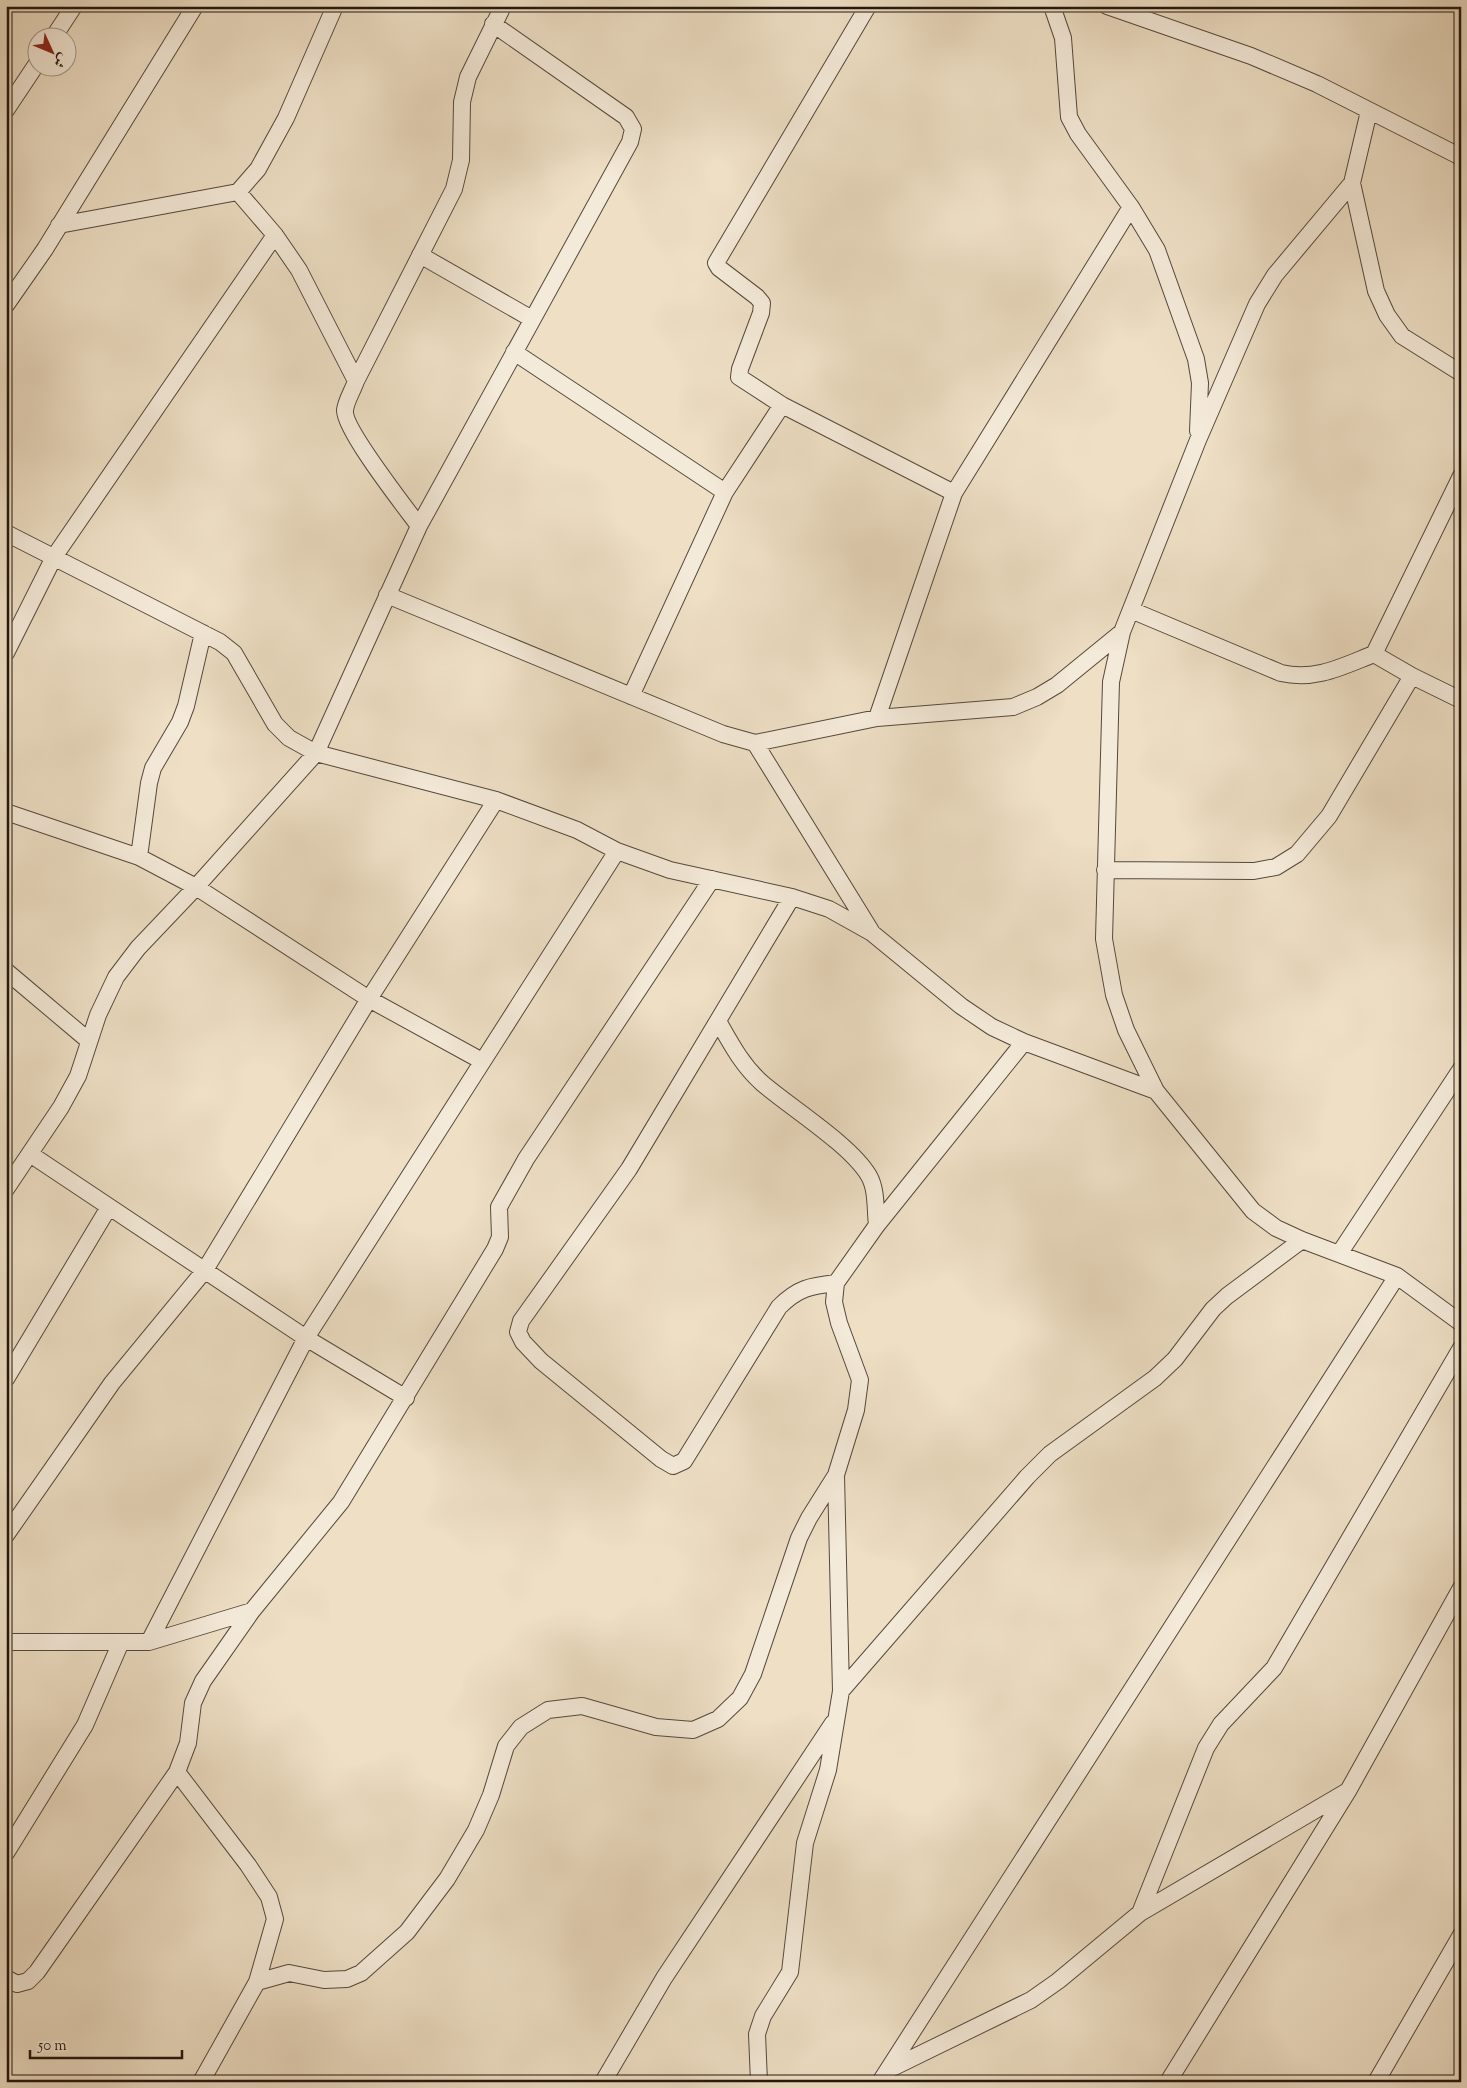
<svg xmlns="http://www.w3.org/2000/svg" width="1467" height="2088" font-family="'Sorts Mill Goudy',Amiri,serif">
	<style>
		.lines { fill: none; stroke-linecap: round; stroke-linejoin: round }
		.street-casing { stroke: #55493c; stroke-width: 18 }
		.street { stroke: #f4ead9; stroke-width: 16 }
	</style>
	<rect width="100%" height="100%" fill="#eedfc5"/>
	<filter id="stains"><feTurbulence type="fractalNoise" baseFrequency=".004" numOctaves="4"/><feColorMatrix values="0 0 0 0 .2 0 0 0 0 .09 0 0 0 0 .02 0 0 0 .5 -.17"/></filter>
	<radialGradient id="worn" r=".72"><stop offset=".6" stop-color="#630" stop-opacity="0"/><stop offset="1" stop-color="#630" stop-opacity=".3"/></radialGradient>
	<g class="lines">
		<g class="street-casing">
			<path id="street" d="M 868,6 L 716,263 L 719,268 L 757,297 L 762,303 L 761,313 L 740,369 L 739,377 L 782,405 L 954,493
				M 1052,6 L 1063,38 L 1069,117 L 1078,134 L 1131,207 L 1157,250 L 1196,359 L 1200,383 L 1198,431
				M 1107,6 L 1251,56 L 1317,84 L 1461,157
				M 53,38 L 74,6
				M 6,110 L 38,62
				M 1369,111 L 1352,183 L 1376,291 L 1387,315 L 1402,336 L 1461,373
				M 1352,183 L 1275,275 L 1257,304 L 1198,440 L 1122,632 L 1111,682 L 1104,939 L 1114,995 L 1126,1030 L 1156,1091 L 1253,1211 L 1276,1228 L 1302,1240 L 1397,1276 L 1461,1323
				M 238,192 L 275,235 L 299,270 L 356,381
				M 59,225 L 238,192 L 258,169 L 286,118 L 335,6
				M 420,255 L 532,319
				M 6,305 L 45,249 L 195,6
				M 514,352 L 725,492
				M 419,526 C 405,507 343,428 345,410 C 346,401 353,390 356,381 L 454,189 L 461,160 L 462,102 L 468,77 L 503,6
				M 6,533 L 220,642 L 234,653 L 275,724 L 289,738 L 316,753 L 496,800 L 577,830 L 617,851 L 670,870 L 792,897 L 829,909 L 872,933 L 961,1006 L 992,1027 L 1024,1042 L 1156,1091
				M 387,595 L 723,734 L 755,743 L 877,718 L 1013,707 L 1037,697 L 1057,685 L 1122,632
				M 1131,610 L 1281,673 C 1316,681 1343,666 1374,654 L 1461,476
				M 6,653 L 54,557 L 275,235
				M 1374,654 L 1412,676 L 1461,700
				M 631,696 L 725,492 L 782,405
				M 877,718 L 954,493 L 1131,207
				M 755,743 L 871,931
				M 6,812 L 139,857 L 196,887 L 369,999 L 482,1061
				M 139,857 L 149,783 L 153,768 L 180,722 L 186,706 L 203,633
				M 1105,870 L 1254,871 L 1276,867 L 1297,854 L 1329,816 L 1412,676
				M 792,897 L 629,1169 L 521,1321 L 518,1332 L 523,1342 L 541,1361 L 661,1459 L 673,1466 L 684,1461 L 779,1307 C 798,1288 810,1286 836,1283
				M 6,971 L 89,1041
				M 718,1021 C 731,1044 742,1065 762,1083 C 791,1108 851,1145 869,1176 C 877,1190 875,1210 877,1225
				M 30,1154 L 306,1338 L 406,1398
				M 6,1189 L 61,1107 L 78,1076 L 98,1015 L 116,977 L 138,948 L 196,887 L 316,753 L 419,526 L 630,142 L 633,129 L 626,117 L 493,24
				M 1339,1254 L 1461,1069
				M 6,1379 L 109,1207
				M 6,1535 L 112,1383 L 205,1270 L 369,999 L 496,800
				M 6,1642 L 149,1642 L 252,1611
				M 149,1642 L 306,1338 L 617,851
				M 841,1691 L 1027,1477 L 1050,1454 L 1155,1378 L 1175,1359 L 1213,1309 L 1227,1296 L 1302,1240
				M 177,1772 L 248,1865 L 269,1897 L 275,1919 L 257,1982 L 201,2082
				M 6,1853 L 85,1725 L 121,1642
				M 1140,1913 L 1206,1748 L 1221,1724 L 1274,1668 L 1461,1348
				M 6,1978 L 17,1984 L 28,1981 L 37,1972 L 177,1772 L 188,1743 L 193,1703 L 203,1681 L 252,1611 L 341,1502 L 495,1249 L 500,1237 L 499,1207 L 526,1159 L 712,879
				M 257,1982 L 289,1973 L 324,1980 L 347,1979 L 361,1973 L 407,1932 L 447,1879 L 476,1830 L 491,1795 L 506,1746 L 521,1727 L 548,1710 L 582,1706 L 656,1727 L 693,1730 L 718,1719 L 740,1698 L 753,1674 L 799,1538 L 809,1518 L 836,1475 L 856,1410 L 860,1380 L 839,1323 L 834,1302 L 836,1283 L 877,1225 L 1024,1042
				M 890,2069 L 1031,2000 L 1058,1981 L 1140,1913 L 1346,1792
				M 603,2082 L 664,1978 L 833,1723
				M 759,2082 L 757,2034 L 763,2016 L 790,1972 L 805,1843 L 828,1770 L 841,1691 L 836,1475
				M 880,2082 L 1397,1276
				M 1168,2082 L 1348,1791 L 1461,1588
				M 1376,2082 L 1461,1935"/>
		</g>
		<use href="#street" class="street"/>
	</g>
	<rect width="1467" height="2088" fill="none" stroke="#eedfc5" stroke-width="25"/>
	<rect x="8" y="8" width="1452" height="2073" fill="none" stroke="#22170f" stroke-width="2.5"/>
	<rect x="12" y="12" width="1442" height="2063" fill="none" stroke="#22170f"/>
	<g transform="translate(52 52) rotate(134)"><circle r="24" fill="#f4ead9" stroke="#a09688"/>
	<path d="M0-4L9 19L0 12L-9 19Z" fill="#8f2418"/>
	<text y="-8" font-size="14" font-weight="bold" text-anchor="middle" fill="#22170f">ش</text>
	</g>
	<path d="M30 2050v8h152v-8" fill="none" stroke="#22170f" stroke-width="2.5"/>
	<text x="38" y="2050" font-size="15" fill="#22170f" stroke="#f4ead9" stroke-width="4" paint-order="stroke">50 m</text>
	<rect width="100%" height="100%" filter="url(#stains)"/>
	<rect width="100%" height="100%" fill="url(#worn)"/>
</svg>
